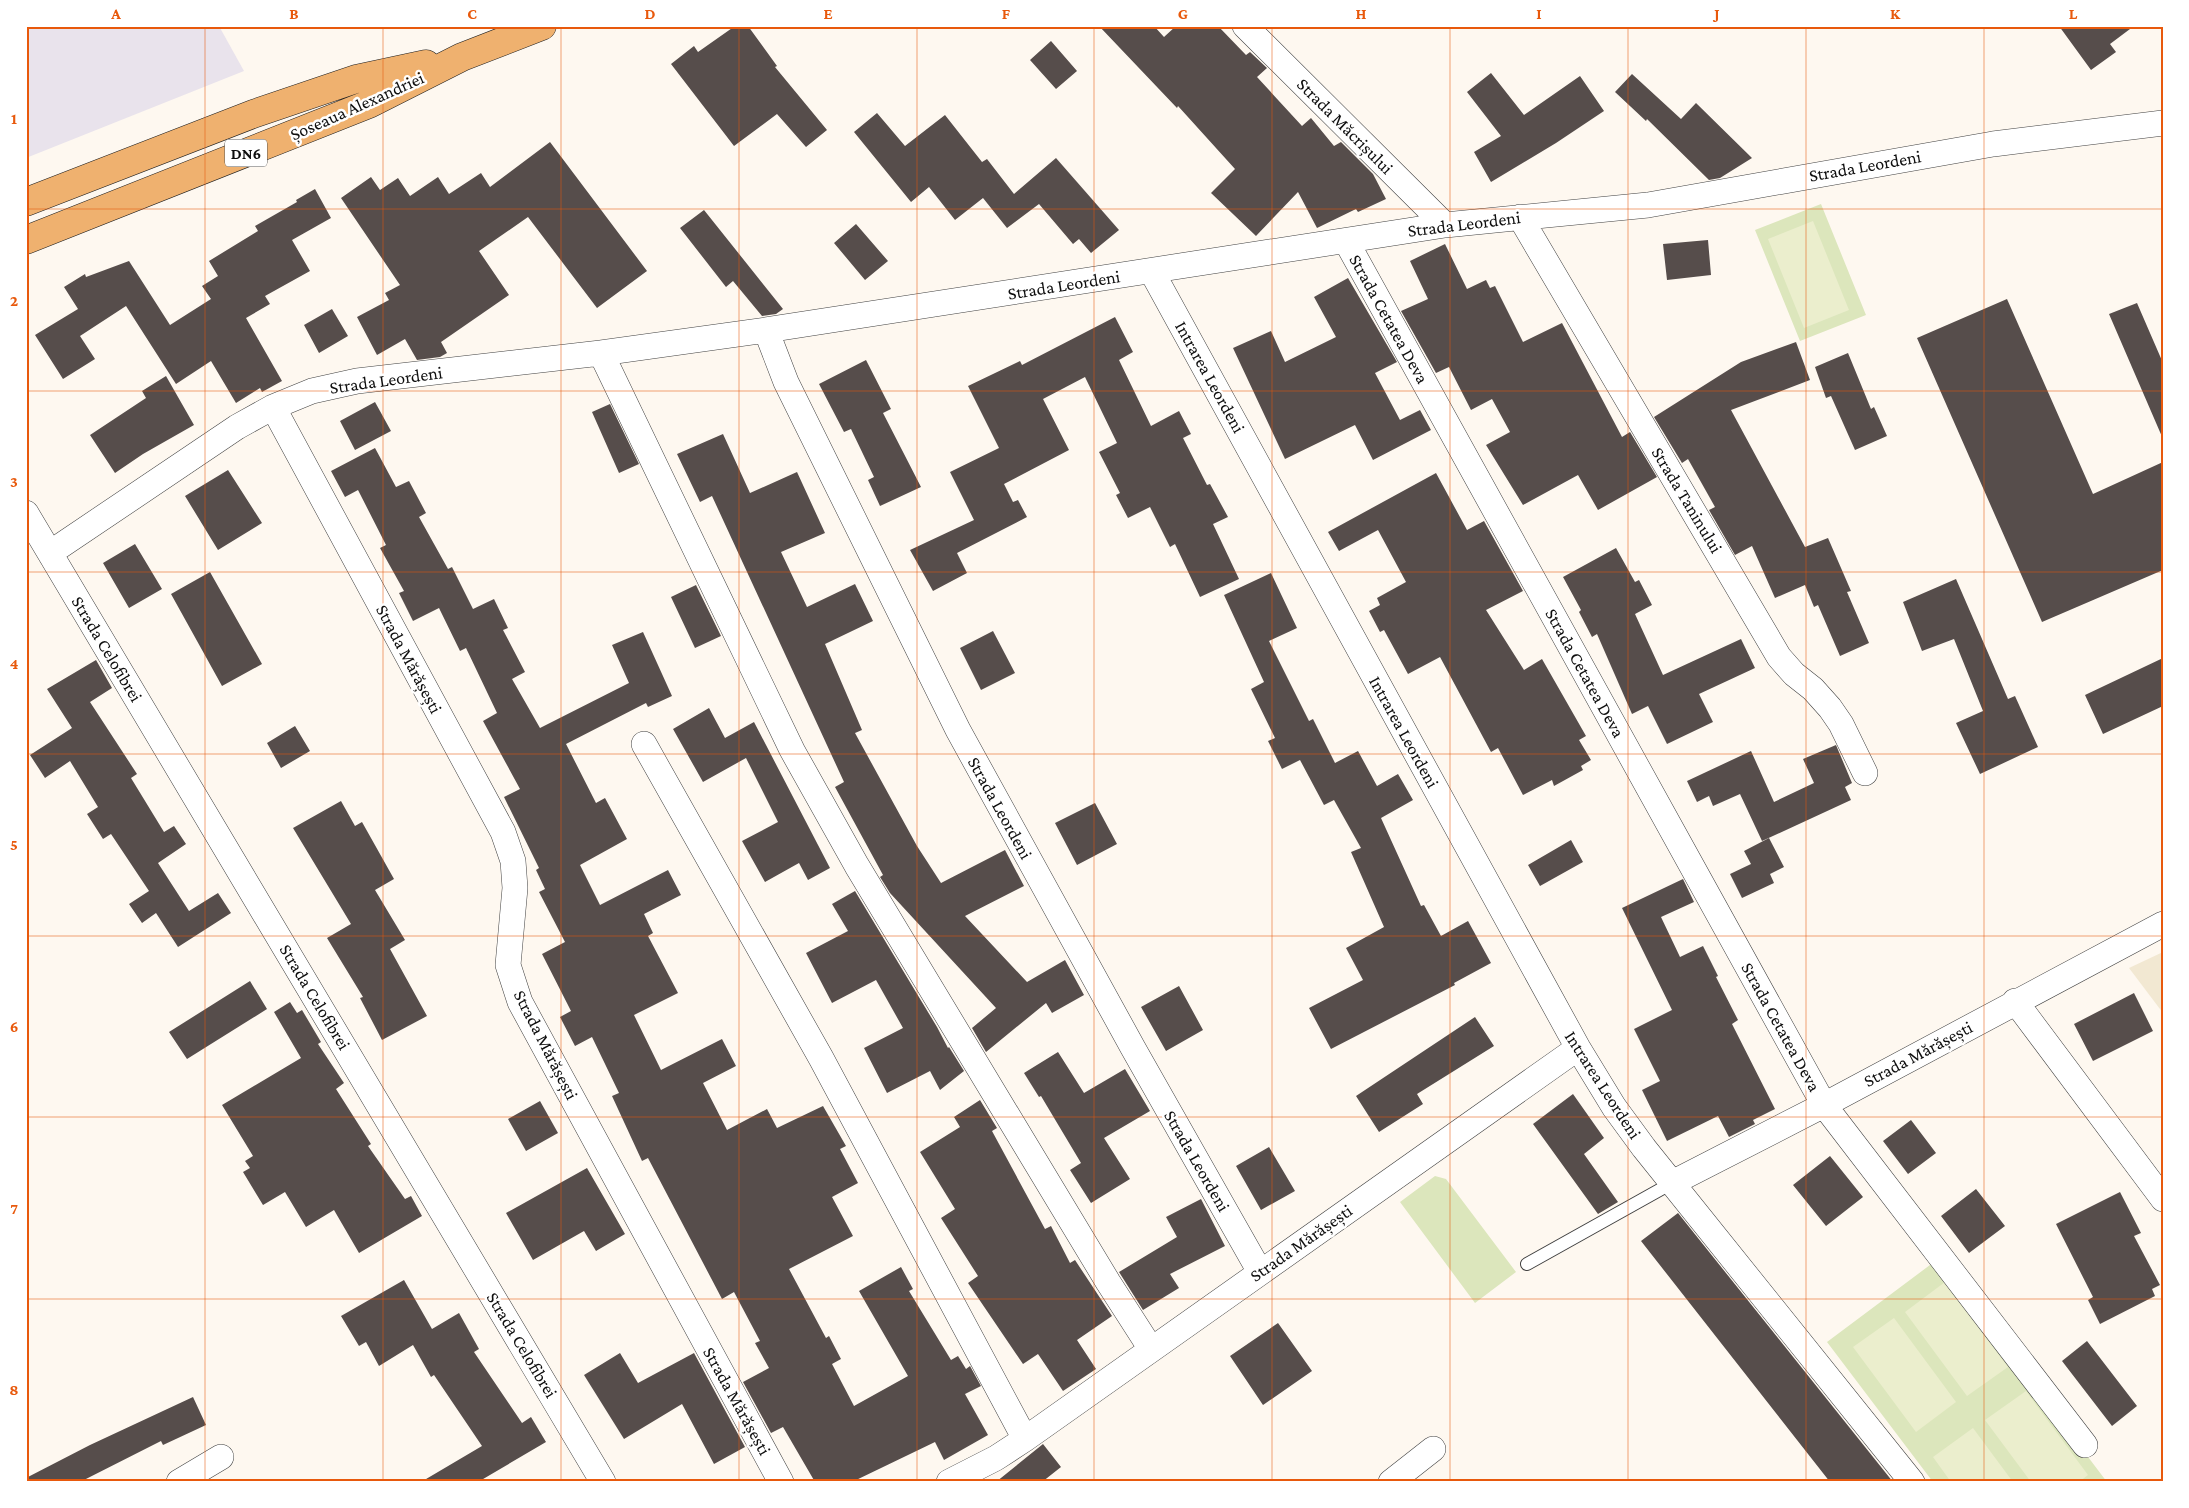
<svg xmlns="http://www.w3.org/2000/svg" width="2189" height="1508" font-family="'Crimson Pro',serif">
	<style>
		.industrial { fill: #e9e3ec }
		.farmland { fill: #f2e8d2 }
		.green { fill: #dce6bc }
		.pitch { fill: #ebeecd }
		.building { fill: #564d4b }
		.lines { fill: none; stroke-linecap: round; stroke-linejoin: round }
		.lane-casing { stroke: #414141; stroke-width: 14 }
		.street-casing { stroke: #414141; stroke-width: 26 }
		.primary-casing { stroke: #1f1f1f; stroke-width: 29 }
		.lane { stroke: #fff; stroke-width: 12 }
		.street { stroke: #fff; stroke-width: 25 }
		.primary { stroke: #efb16f; stroke-width: 28 }
		.grid { fill: none; stroke: #e8590c; stroke-width: 1; stroke-opacity: 0.55 }
		.labels { text-anchor: middle; stroke-width: 5; stroke-linejoin: round; paint-order: stroke }
		.shield { fill: #fff; stroke: #565656; stroke-width: 1 }
		.shield-label { font-size: 16px; font-weight: bold; fill: #0e0e0e }
		.street-label { font-size: 18px; fill: #0e0e0e; stroke: #fff }
		.neatline { fill: none; stroke: #e8590c; stroke-width: 2 }
		.grid-label { font-size: 16px; text-anchor: middle; font-weight: bold; fill: #e8590c }
	</style>
	<rect width="100%" height="100%" fill="#fef8f0"/>
	<path class="industrial" d="M 26,26 L 219,26 L 244,71 L 26,158 Z"/>
	<path class="farmland" d="M 2163,952 L 2163,1013 L 2129,968 Z"/>
	<path class="green" d="M 1821,204 L 1866,315 L 1800,341 L 1755,230 Z
		M 1435,1176 L 1446,1179 L 1516,1272 L 1475,1303 L 1400,1202 Z
		M 1938,1259 L 2107,1482 L 1933,1482 L 1827,1342 Z"/>
	<path class="pitch" d="M 1813,221 L 1849,310 L 1804,328 L 1768,239 Z
		M 1945,1282 L 2008,1367 L 1967,1396 L 1905,1312 Z
		M 1894,1318 L 1956,1402 L 1916,1432 L 1853,1347 Z
		M 2026,1391 L 2088,1475 L 2079,1482 L 2031,1482 L 1985,1420 Z
		M 1973,1428 L 2013,1482 L 1951,1482 L 1933,1457 Z"/>
	<path class="building" d="M 735,26 L 748,26 L 777,66 L 775,67 L 827,130 L 806,147 L 777,114 L 734,146 L 671,64 L 694,46 L 698,52 Z
		M 1099,26 L 1154,26 L 1164,37 L 1176,26 L 1218,26 L 1246,55 L 1250,52 L 1267,68 L 1257,77 L 1302,126 L 1311,118 L 1334,146 L 1341,142 L 1373,174 L 1386,199 L 1358,212 L 1356,209 L 1317,228 L 1298,192 L 1256,236 L 1211,193 L 1235,169 L 1178,106 L 1177,108 Z
		M 2059,26 L 2134,26 L 2110,44 L 2116,52 L 2091,70 Z
		M 1051,41 L 1077,71 L 1056,89 L 1030,60 Z
		M 1491,73 L 1524,115 L 1580,76 L 1604,111 L 1556,143 L 1491,182 L 1474,152 L 1501,136 L 1467,92 Z
		M 1632,74 L 1681,119 L 1696,103 L 1752,158 L 1720,178 L 1709,180 L 1647,119 L 1646,121 L 1615,92 Z
		M 877,113 L 905,146 L 945,115 L 982,162 L 987,159 L 1014,194 L 1056,158 L 1119,230 L 1091,253 L 1079,239 L 1073,244 L 1039,204 L 1007,228 L 983,198 L 955,220 L 929,187 L 911,202 L 854,132 Z
		M 550,142 L 647,271 L 597,308 L 528,217 L 479,251 L 509,295 L 441,342 L 447,353 L 440,357 L 417,360 L 405,339 L 377,355 L 357,317 L 389,300 L 385,293 L 400,285 L 341,198 L 371,177 L 380,190 L 398,178 L 410,196 L 438,177 L 449,194 L 481,173 L 490,187 Z
		M 315,189 L 331,218 L 292,240 L 310,271 L 265,296 L 270,304 L 246,318 L 282,381 L 262,392 L 260,388 L 236,403 L 211,361 L 176,384 L 126,306 L 80,336 L 95,359 L 63,379 L 35,335 L 78,309 L 64,287 L 85,274 L 86,277 L 129,261 L 170,325 L 211,299 L 202,286 L 218,276 L 209,261 L 258,231 L 255,226 L 297,202 L 296,200 Z
		M 704,210 L 783,309 L 776,314 L 762,316 L 733,281 L 726,287 L 680,228 Z
		M 856,224 L 888,261 L 865,280 L 834,243 Z
		M 1708,240 L 1711,275 L 1667,280 L 1663,244 Z
		M 1445,244 L 1467,289 L 1486,280 L 1490,288 L 1495,286 L 1523,342 L 1562,323 L 1622,437 L 1630,432 L 1657,477 L 1598,510 L 1578,475 L 1523,505 L 1486,445 L 1510,432 L 1492,399 L 1471,410 L 1449,367 L 1436,373 L 1401,311 L 1428,299 L 1410,261 Z
		M 1348,278 L 1397,362 L 1375,373 L 1400,420 L 1420,410 L 1431,430 L 1373,460 L 1355,425 L 1285,459 L 1233,348 L 1271,331 L 1285,362 L 1336,337 L 1314,297 Z
		M 2007,299 L 2093,494 L 2163,462 L 2163,570 L 2042,622 L 1917,338 Z
		M 2137,303 L 2163,363 L 2163,439 L 2109,314 Z
		M 332,309 L 348,336 L 319,353 L 304,325 Z
		M 1115,317 L 1133,352 L 1119,360 L 1151,426 L 1179,411 L 1191,434 L 1183,438 L 1207,485 L 1210,484 L 1228,517 L 1213,524 L 1239,579 L 1200,597 L 1175,544 L 1170,547 L 1150,507 L 1128,518 L 1116,495 L 1120,493 L 1099,452 L 1117,443 L 1085,377 L 1043,399 L 1069,450 L 1004,484 L 1013,502 L 1018,500 L 1027,517 L 957,553 L 967,573 L 933,591 L 910,550 L 974,520 L 950,472 L 999,448 L 968,386 L 1020,361 L 1022,365 Z
		M 1796,342 L 1810,380 L 1731,410 L 1805,547 L 1828,538 L 1851,591 L 1847,592 L 1869,643 L 1840,656 L 1818,605 L 1814,607 L 1805,585 L 1775,598 L 1752,546 L 1735,555 L 1709,510 L 1715,507 L 1688,459 L 1682,463 L 1654,417 L 1741,362 Z
		M 1848,353 L 1871,409 L 1874,407 L 1887,436 L 1855,450 L 1831,396 L 1826,398 L 1815,367 Z
		M 866,360 L 891,409 L 883,413 L 921,487 L 880,506 L 868,480 L 874,477 L 851,429 L 844,432 L 819,384 Z
		M 166,376 L 194,425 L 143,454 L 115,473 L 90,435 L 146,398 L 142,391 Z
		M 375,402 L 391,431 L 355,450 L 340,421 Z
		M 610,404 L 639,464 L 619,473 L 592,412 Z
		M 723,434 L 750,493 L 797,472 L 825,533 L 781,552 L 807,607 L 855,584 L 873,621 L 825,644 L 862,730 L 855,733 L 917,846 L 941,883 L 1005,850 L 1024,886 L 965,916 L 1027,982 L 1065,960 L 1084,995 L 1052,1013 L 1046,1003 L 986,1052 L 972,1028 L 996,1008 L 890,893 L 880,877 L 883,875 L 835,787 L 844,782 L 712,496 L 700,502 L 677,454 Z
		M 375,448 L 396,487 L 409,481 L 426,513 L 419,517 L 448,569 L 452,567 L 473,609 L 494,599 L 508,628 L 503,630 L 525,672 L 512,679 L 540,728 L 629,683 L 612,645 L 643,632 L 672,696 L 648,707 L 646,703 L 566,744 L 596,803 L 605,798 L 627,839 L 580,865 L 600,905 L 668,870 L 681,895 L 644,914 L 653,933 L 648,936 L 678,993 L 634,1015 L 661,1070 L 722,1039 L 736,1066 L 703,1083 L 727,1130 L 767,1109 L 777,1128 L 823,1106 L 846,1146 L 840,1149 L 858,1183 L 832,1197 L 853,1236 L 789,1269 L 826,1338 L 829,1336 L 841,1359 L 832,1364 L 854,1406 L 908,1376 L 859,1291 L 901,1267 L 913,1289 L 909,1291 L 951,1360 L 958,1356 L 966,1369 L 970,1366 L 981,1386 L 965,1394 L 988,1435 L 944,1460 L 935,1442 L 852,1482 L 815,1482 L 783,1427 L 771,1433 L 743,1382 L 769,1368 L 755,1343 L 760,1341 L 734,1292 L 722,1299 L 648,1158 L 642,1161 L 612,1096 L 619,1093 L 592,1037 L 575,1046 L 560,1017 L 571,1011 L 542,954 L 565,942 L 539,892 L 545,889 L 536,870 L 539,868 L 504,797 L 520,789 L 483,721 L 497,713 L 466,648 L 460,651 L 439,608 L 413,621 L 399,593 L 404,591 L 380,548 L 386,545 L 358,490 L 345,497 L 331,471 Z
		M 228,470 L 262,523 L 218,550 L 185,496 Z
		M 1436,473 L 1467,530 L 1484,521 L 1523,591 L 1486,610 L 1524,670 L 1542,659 L 1586,736 L 1579,740 L 1591,760 L 1581,766 L 1583,770 L 1554,786 L 1552,780 L 1523,795 L 1498,748 L 1491,752 L 1440,657 L 1408,674 L 1384,630 L 1380,632 L 1369,611 L 1380,605 L 1377,598 L 1406,582 L 1378,530 L 1339,551 L 1328,532 Z
		M 135,544 L 162,589 L 129,608 L 103,563 Z
		M 1616,548 L 1635,582 L 1639,580 L 1652,605 L 1635,614 L 1663,675 L 1741,639 L 1755,668 L 1699,694 L 1713,722 L 1667,744 L 1648,706 L 1632,714 L 1597,634 L 1592,637 L 1579,612 L 1581,610 L 1563,577 Z
		M 210,572 L 262,664 L 222,686 L 171,594 Z
		M 1271,573 L 1297,628 L 1269,641 L 1309,721 L 1313,719 L 1335,763 L 1358,751 L 1377,786 L 1398,774 L 1413,800 L 1381,818 L 1421,906 L 1424,905 L 1441,936 L 1468,921 L 1491,963 L 1454,983 L 1455,985 L 1331,1049 L 1309,1008 L 1363,980 L 1346,948 L 1384,927 L 1351,852 L 1361,848 L 1334,800 L 1324,805 L 1300,760 L 1282,769 L 1268,741 L 1275,738 L 1251,689 L 1264,682 L 1224,595 Z
		M 1956,579 L 2008,699 L 2015,696 L 2038,747 L 1980,774 L 1956,723 L 1983,711 L 1954,639 L 1922,651 L 1903,602 Z
		M 696,585 L 721,636 L 695,648 L 671,597 Z
		M 993,631 L 1015,673 L 981,690 L 960,648 Z
		M 2163,658 L 2163,706 L 2103,734 L 2085,695 Z
		M 96,660 L 112,688 L 90,702 L 137,774 L 131,778 L 164,832 L 174,826 L 186,844 L 158,863 L 189,911 L 218,893 L 231,913 L 178,947 L 156,913 L 142,923 L 129,904 L 149,891 L 111,834 L 103,839 L 87,814 L 98,807 L 70,761 L 45,778 L 30,755 L 72,728 L 47,689 Z
		M 709,708 L 725,738 L 754,722 L 830,868 L 808,880 L 799,863 L 765,882 L 742,841 L 778,822 L 746,758 L 703,782 L 673,729 Z
		M 295,726 L 310,751 L 281,768 L 267,743 Z
		M 1836,745 L 1852,783 L 1845,787 L 1851,800 L 1762,841 L 1740,794 L 1713,806 L 1709,796 L 1697,802 L 1687,781 L 1751,751 L 1774,802 L 1814,783 L 1803,759 Z
		M 341,801 L 355,826 L 362,822 L 394,879 L 375,890 L 405,940 L 390,949 L 427,1016 L 382,1040 L 360,998 L 363,997 L 327,938 L 351,924 L 293,828 Z
		M 1095,803 L 1117,844 L 1077,865 L 1055,823 Z
		M 1769,838 L 1784,867 L 1770,874 L 1774,883 L 1742,898 L 1730,874 L 1751,864 L 1744,851 Z
		M 1571,840 L 1583,862 L 1540,886 L 1528,865 Z
		M 1683,879 L 1694,902 L 1661,917 L 1680,957 L 1703,946 L 1718,976 L 1716,977 L 1738,1020 L 1732,1024 L 1775,1109 L 1753,1120 L 1755,1124 L 1729,1137 L 1718,1116 L 1667,1141 L 1642,1090 L 1660,1081 L 1634,1029 L 1672,1010 L 1622,908 Z
		M 855,891 L 937,1027 L 948,1048 L 949,1047 L 964,1071 L 940,1090 L 930,1071 L 887,1093 L 864,1048 L 903,1028 L 876,980 L 832,1003 L 806,953 L 848,931 L 832,904 Z
		M 250,981 L 267,1009 L 187,1059 L 169,1032 Z
		M 1179,986 L 1203,1030 L 1166,1051 L 1141,1007 Z
		M 2134,993 L 2153,1031 L 2093,1061 L 2074,1024 Z
		M 290,1002 L 297,1013 L 302,1010 L 321,1042 L 318,1044 L 344,1083 L 336,1089 L 371,1144 L 368,1146 L 405,1199 L 411,1196 L 422,1216 L 359,1253 L 334,1210 L 306,1227 L 285,1192 L 263,1205 L 243,1172 L 250,1168 L 245,1161 L 253,1156 L 222,1105 L 301,1058 L 274,1012 Z
		M 1475,1017 L 1494,1046 L 1417,1094 L 1423,1104 L 1379,1132 L 1356,1096 Z
		M 1058,1052 L 1084,1093 L 1125,1069 L 1150,1111 L 1104,1138 L 1130,1179 L 1091,1203 L 1070,1170 L 1081,1163 L 1041,1096 L 1039,1097 L 1024,1073 Z
		M 1573,1094 L 1604,1138 L 1584,1154 L 1618,1202 L 1598,1214 L 1533,1124 Z
		M 980,1100 L 997,1128 L 992,1131 L 1045,1229 L 1051,1226 L 1070,1263 L 1075,1260 L 1112,1316 L 1077,1340 L 1096,1369 L 1063,1391 L 1038,1354 L 1023,1364 L 968,1283 L 978,1276 L 941,1218 L 955,1209 L 920,1152 L 960,1127 L 954,1117 Z
		M 540,1101 L 558,1133 L 526,1151 L 508,1119 Z
		M 1911,1120 L 1936,1153 L 1908,1174 L 1883,1141 Z
		M 1269,1147 L 1295,1191 L 1261,1210 L 1236,1166 Z
		M 1830,1156 L 1863,1197 L 1826,1226 L 1793,1185 Z
		M 587,1168 L 625,1234 L 596,1251 L 584,1231 L 533,1260 L 506,1213 Z
		M 1976,1189 L 2005,1226 L 1969,1253 L 1941,1216 Z
		M 2120,1192 L 2141,1233 L 2134,1236 L 2160,1285 L 2152,1289 L 2155,1296 L 2100,1324 L 2088,1300 L 2093,1297 L 2056,1224 Z
		M 1201,1199 L 1225,1246 L 1170,1274 L 1179,1288 L 1143,1310 L 1119,1272 L 1177,1237 L 1166,1217 Z
		M 1678,1213 L 1893,1482 L 1830,1482 L 1641,1241 Z
		M 404,1280 L 432,1329 L 459,1313 L 479,1349 L 474,1352 L 522,1423 L 531,1417 L 546,1442 L 478,1482 L 421,1482 L 482,1446 L 434,1375 L 431,1377 L 413,1345 L 379,1366 L 366,1342 L 359,1346 L 341,1316 Z
		M 1278,1323 L 1312,1371 L 1263,1405 L 1230,1356 Z
		M 2087,1341 L 2137,1406 L 2112,1426 L 2062,1361 Z
		M 620,1353 L 638,1383 L 694,1353 L 745,1447 L 714,1464 L 682,1404 L 624,1439 L 584,1375 Z
		M 193,1397 L 206,1425 L 163,1445 L 161,1441 L 80,1482 L 26,1482 L 26,1478 L 90,1445 Z
		M 1043,1444 L 1061,1467 L 1042,1482 L 996,1482 Z"/>
	<g class="lines">
		<g class="lane-casing">
			<path id="lane" d="M 1527,1264 L 1672,1183"/>
		</g>
		<g class="street-casing">
			<path id="street" d="M 1245,26 L 1445,225
				M 1520,217 L 1779,657 L 1794,674 L 1813,689 L 1830,708 L 1841,724 L 1865,773
				M 1346,241 L 1824,1105 L 2085,1445
				M 1152,272 L 1578,1048 L 1614,1107 L 1644,1148 L 1912,1482
				M 766,330 L 786,382 L 958,730 L 1133,1048 L 1260,1272
				M 601,353 L 792,750 L 857,866 L 1108,1282 L 1151,1349
				M 273,407 L 503,832 L 513,861 L 515,888 L 508,965 L 520,1002 L 781,1482
				M 26,513 L 603,1482
				M 50,553 L 237,427 L 273,407 L 312,391 L 357,381 L 601,353 L 766,330 L 1445,225 L 1648,205 L 1993,144 L 2163,123
				M 644,744 L 821,1058 L 1025,1439
				M 2015,1001 L 2163,1199
				M 1672,1183 L 1824,1105 L 2163,924
				M 179,1482 L 221,1457
				M 949,1482 L 996,1458 L 1025,1439 L 1578,1048
				M 1391,1482 L 1433,1449"/>
		</g>
		<g class="primary-casing">
			<path id="primary" d="M 26,202 L 253,114 L 356,79 L 426,64
				M 26,240 L 369,104 L 462,57 L 542,26"/>
		</g>
		<use href="#lane" class="lane"/>
		<use href="#street" class="street"/>
		<use href="#primary" class="primary"/>
	</g>
	<path class="grid" d="M 205,26 L 205,1482M 383,26 L 383,1482M 561,26 L 561,1482M 739,26 L 739,1482M 917,26 L 917,1482M 1094,26 L 1094,1482M 1272,26 L 1272,1482M 1450,26 L 1450,1482M 1628,26 L 1628,1482M 1806,26 L 1806,1482M 1984,26 L 1984,1482M 26,209 L 2163,209M 26,391 L 2163,391M 26,572 L 2163,572M 26,754 L 2163,754M 26,936 L 2163,936M 26,1117 L 2163,1117M 26,1299 L 2163,1299"/>
	<g class="labels">
		<rect class="shield" x="225" y="139.5" width="42" height="27" rx="4"/>
		<g class="shield-label">
			<text x="246" y="159">DN6</text>
		</g>
		<g class="street-label">
			<text transform="translate(357 106) rotate(-24)" y="6">Șoseaua Alexandriei</text>
			<text transform="translate(1345 126) rotate(45)" y="6">Strada Măcrișului</text>
			<text transform="translate(1865 166) rotate(-10)" y="6">Strada Leordeni</text>
			<text transform="translate(1464 224) rotate(-7)" y="6">Strada Leordeni</text>
			<text transform="translate(1064 285) rotate(-9)" y="6">Strada Leordeni</text>
			<text transform="translate(1389 319) rotate(61)" y="6">Strada Cetatea Deva</text>
			<text transform="translate(1210 377) rotate(61)" y="6">Intrarea Leordeni</text>
			<text transform="translate(386 380) rotate(-8)" y="6">Strada Leordeni</text>
			<text transform="translate(1687 500) rotate(59)" y="6">Strada Taninului</text>
			<text transform="translate(107 649) rotate(59)" y="6">Strada Celofibrei</text>
			<text transform="translate(409 659) rotate(62)" y="6">Strada Mărășești</text>
			<text transform="translate(1585 673) rotate(61)" y="6">Strada Cetatea Deva</text>
			<text transform="translate(1404 732) rotate(61)" y="6">Intrarea Leordeni</text>
			<text transform="translate(1000 808) rotate(61)" y="6">Strada Leordeni</text>
			<text transform="translate(315 997) rotate(59)" y="6">Strada Celofibrei</text>
			<text transform="translate(1781 1027) rotate(61)" y="6">Strada Cetatea Deva</text>
			<text transform="translate(546 1045) rotate(63)" y="6">Strada Mărășești</text>
			<text transform="translate(1918 1054) rotate(-28)" y="6">Strada Mărășești</text>
			<text transform="translate(1603 1085) rotate(57)" y="6">Intrarea Leordeni</text>
			<text transform="translate(1197 1161) rotate(60)" y="6">Strada Leordeni</text>
			<text transform="translate(1301 1243) rotate(-35)" y="6">Strada Mărășești</text>
			<text transform="translate(522 1345) rotate(59)" y="6">Strada Celofibrei</text>
			<text transform="translate(737 1401) rotate(61)" y="6">Strada Mărășești</text>
		</g>
	</g>
	<rect width="2189" height="1508" fill="none" stroke="#ffffff" stroke-width="55"/>
	<rect x="28" y="28" width="2134" height="1452" class="neatline"/>
	<g class="grid-label">
		<text x="116" y="19">A</text>
		<text x="294" y="19">B</text>
		<text x="472" y="19">C</text>
		<text x="650" y="19">D</text>
		<text x="828" y="19">E</text>
		<text x="1006" y="19">F</text>
		<text x="1183" y="19">G</text>
		<text x="1361" y="19">H</text>
		<text x="1539" y="19">I</text>
		<text x="1717" y="19">J</text>
		<text x="1895" y="19">K</text>
		<text x="2073" y="19">L</text>
		<text x="14" y="124">1</text>
		<text x="14" y="306">2</text>
		<text x="14" y="487">3</text>
		<text x="14" y="669">4</text>
		<text x="14" y="850">5</text>
		<text x="14" y="1032">6</text>
		<text x="14" y="1214">7</text>
		<text x="14" y="1395">8</text>
	</g>
</svg>
